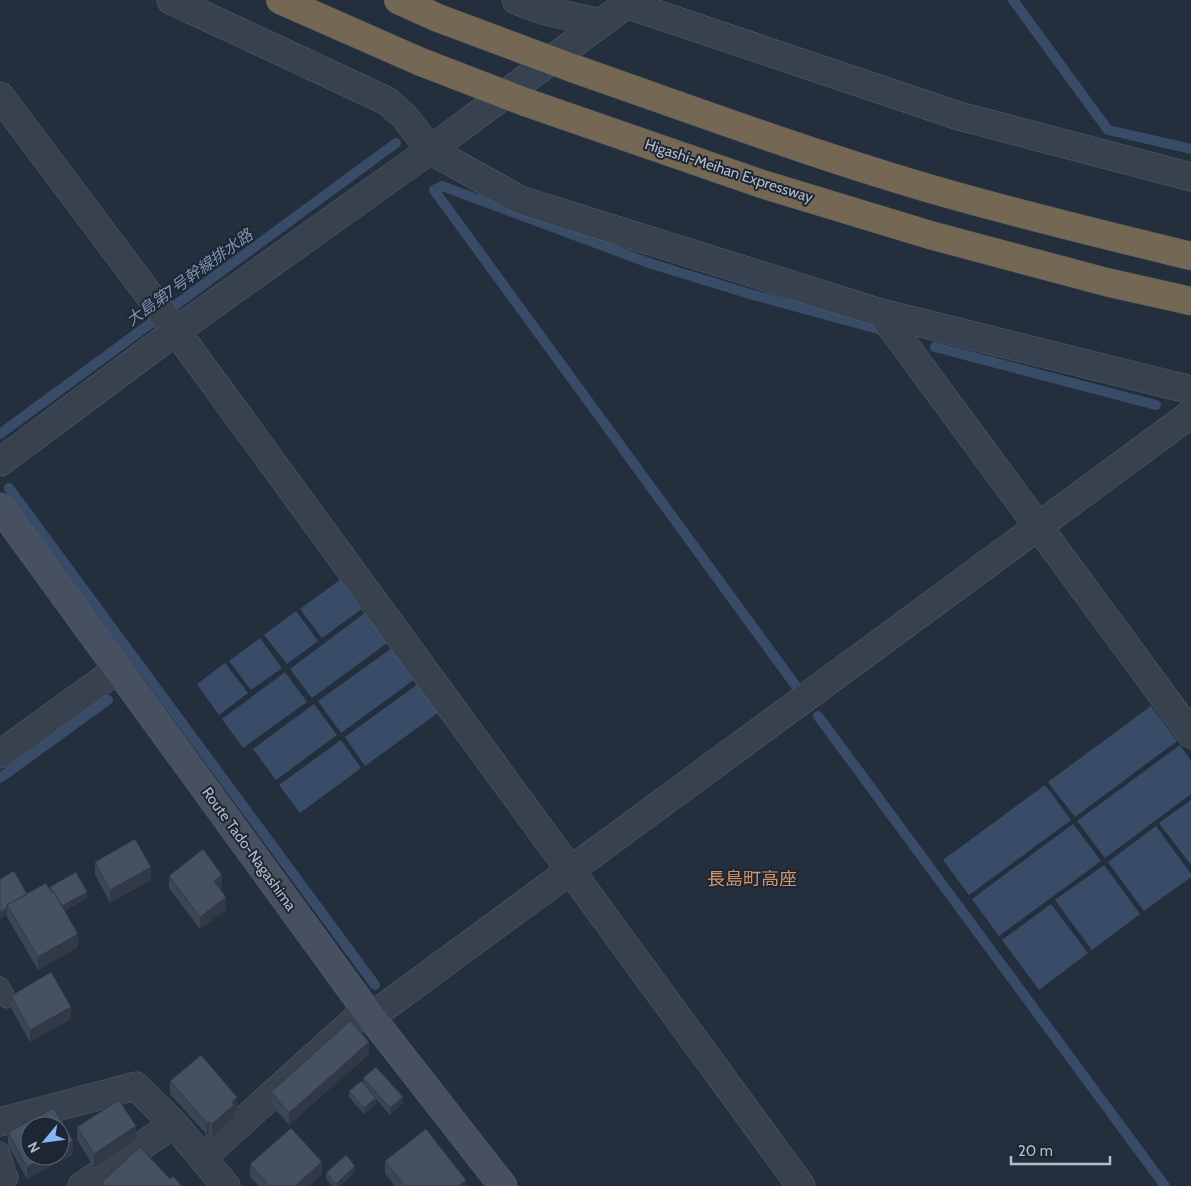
<svg xmlns="http://www.w3.org/2000/svg" width="1191" height="1186" font-family="Cabin,'Noto Sans JP',sans-serif">
	<style>
		.water { fill: #394c67 }
		.lines { fill: none; stroke-linecap: round; stroke-linejoin: round }
		.stream { stroke: #394c67; stroke-width: 10 }
		.service-casing { stroke: #565f6c; stroke-width: 19 }
		.minor-casing { stroke: #565f6c; stroke-width: 29 }
		.secondary-casing { stroke: #565f6c; stroke-width: 29 }
		.motorway-casing { stroke: #434c59; stroke-width: 29 }
		.service { stroke: #38414e; stroke-width: 18 }
		.minor { stroke: #38414e; stroke-width: 28 }
		.secondary { stroke: #465061; stroke-width: 28 }
		.motorway { stroke: #746855; stroke-width: 28 }
		.motorway-bridge-casing { stroke: #434c59; stroke-width: 29; stroke-linecap: butt }
		.motorway-bridge { stroke: #746855; stroke-width: 28 }
		.wall { fill: #3b4654 }
		.shaded-wall { fill: #303945 }
		.building { fill: #455162; stroke: #303945 }
		.labels { text-anchor: middle; stroke-width: 4; stroke-linejoin: round; paint-order: stroke }
		.street-label { font-size: 15px; fill: #b4bcc9; stroke: #1d2633 }
		.water-label { font-size: 16px; font-style: italic; fill: #7c92b1; stroke: #1d2633 }
		.quarter-label { font-size: 18px; fill: #d59563; stroke: #1d2633 }
	</style>
	<rect width="100%" height="100%" fill="#242f3e"/>
	<path class="water" d="M 341,579 L 363,608 L 322,638 L 300,609 Z
		M 296,611 L 318,641 L 287,664 L 264,635 Z
		M 366,612 L 387,643 L 312,698 L 290,669 Z
		M 260,638 L 282,668 L 251,690 L 229,661 Z
		M 392,648 L 415,679 L 341,733 L 318,701 Z
		M 225,663 L 248,693 L 219,715 L 197,684 Z
		M 285,672 L 307,702 L 243,748 L 222,719 Z
		M 418,684 L 439,712 L 365,766 L 345,737 Z
		M 314,704 L 337,735 L 276,780 L 253,749 Z
		M 1151,706 L 1177,741 L 1075,817 L 1048,782 Z
		M 341,740 L 361,768 L 300,813 L 279,785 Z
		M 1180,745 L 1191,761 L 1191,794 L 1105,858 L 1077,821 Z
		M 1045,785 L 1071,820 L 969,895 L 943,860 Z
		M 1191,800 L 1191,865 L 1159,823 Z
		M 1073,824 L 1101,861 L 999,936 L 972,899 Z
		M 1156,826 L 1191,874 L 1191,877 L 1144,911 L 1108,862 Z
		M 1104,865 L 1140,914 L 1092,950 L 1055,900 Z
		M 1051,904 L 1088,953 L 1039,990 L 1002,940 Z"/>
	<g class="lines">
		<path class="stream" d="M 1013,0 L 1108,130 L 1191,149
			M 935,347 L 1156,405
			M 0,434 L 396,143
			M 9,488 L 375,985
			M 796,686 L 434,190 L 442,186 L 652,264 L 750,294 L 878,329
			M 818,716 L 1165,1186
			M 0,778 L 108,700"/>
		<g class="service-casing">
			<path id="service" d="M 0,986 L 7,999
				M 0,1151 L 9,1178 L 0,1183"/>
		</g>
		<g class="minor-casing">
			<path id="minor" d="M 171,0 L 387,101 L 405,117 L 430,150 L 520,200 L 881,313 L 1191,390
				M 516,0 L 542,10 L 601,23
				M 626,4 L 959,116 L 1191,177
				M 0,96 L 176,331 L 801,1186
				M 881,313 L 1191,734
				M 0,462 L 176,331 L 430,150 L 632,0
				M 0,754 L 118,669
				M 371,1017 L 1191,414
				M 0,1122 L 136,1086 L 174,1124 L 226,1186
				M 202,1158 L 366,1010
				M 82,1186 L 174,1124"/>
		</g>
		<g class="secondary-casing">
			<path id="secondary" d="M 0,507 L 371,1017 L 503,1186"/>
		</g>
		<g class="motorway-casing">
			<path id="motorway" d="M 572,68 C 696,111 819,157 945,193 C 1026,216 1109,236 1191,256
				M 525,102 L 762,184 L 930,235 L 1106,282 L 1191,301"/>
		</g>
		<use href="#service" class="service"/>
		<use href="#minor" class="minor"/>
		<use href="#secondary" class="secondary"/>
		<use href="#motorway" class="motorway"/>
		<g class="motorway-bridge-casing">
			<path id="motorway-bridge" d="M 280,0 L 421,62 L 525,102
				M 398,0 L 438,18 L 572,68"/>
		</g>
		<use href="#motorway-bridge" class="motorway-bridge"/>
	</g>
	<path class="wall" d="M 95,862 L 151,880 L 110,903 L 95,874 Z
		M 169,876 L 222,888 L 220,889 L 226,910 L 200,929 L 169,888 Z
		M 0,879 L 27,894 L 50,890 L 50,887 L 87,898 L 65,911 L 78,947 L 38,970 L 7,917 Z
		M 11,996 L 71,1019 L 30,1042 L 11,1008 Z
		M 369,1054 L 289,1125 L 271,1104 L 271,1092 Z
		M 363,1078 L 403,1103 L 390,1115 L 376,1099 L 376,1104 L 364,1114 L 349,1097 L 349,1091 L 363,1083 Z
		M 170,1081 L 237,1109 L 234,1112 L 234,1117 L 212,1137 L 209,1134 L 207,1135 L 170,1094 Z
		M 77,1127 L 136,1139 L 94,1167 L 77,1140 Z
		M 8,1132 L 73,1154 L 27,1179 L 8,1145 Z
		M 385,1161 L 466,1186 L 395,1186 L 385,1173 Z
		M 250,1164 L 322,1175 L 309,1186 L 259,1186 L 250,1177 Z
		M 355,1172 L 340,1186 L 332,1186 L 326,1179 L 326,1173 Z"/>
	<path class="shaded-wall" d="M 151,867 L 151,880 L 110,903 L 110,890 Z
		M 222,875 L 222,888 L 214,894 L 214,881 Z
		M 87,892 L 87,898 L 61,913 L 61,906 Z
		M 226,897 L 226,910 L 200,929 L 200,917 Z
		M 7,908 L 7,914 L 0,919 L 0,912 Z
		M 78,934 L 78,947 L 38,970 L 38,957 Z
		M 71,1007 L 71,1019 L 30,1042 L 30,1030 Z
		M 369,1042 L 369,1054 L 289,1125 L 289,1113 Z
		M 237,1097 L 237,1109 L 234,1112 L 234,1117 L 212,1137 L 212,1124 Z
		M 403,1097 L 403,1103 L 390,1115 L 390,1108 Z
		M 376,1098 L 376,1104 L 364,1114 L 364,1108 Z
		M 209,1122 L 209,1134 L 207,1135 L 207,1123 Z
		M 136,1126 L 136,1139 L 94,1167 L 94,1154 Z
		M 73,1141 L 73,1154 L 27,1179 L 27,1167 L 47,1156 L 60,1156 L 60,1149 Z
		M 322,1162 L 322,1175 L 309,1186 L 295,1186 Z
		M 355,1166 L 355,1172 L 340,1186 L 336,1186 L 336,1184 Z
		M 466,1180 L 466,1186 L 458,1186 Z"/>
	<path class="building" d="M 135,839 L 151,867 L 110,890 L 95,862 Z
		M 203,849 L 222,875 L 214,881 L 226,897 L 200,917 L 169,876 Z
		M 14,871 L 27,894 L 7,905 L 7,908 L 0,912 L 0,879 Z
		M 76,872 L 87,892 L 62,906 L 54,892 L 53,893 L 50,887 Z
		M 46,883 L 52,893 L 54,892 L 78,934 L 38,957 L 7,905 Z
		M 51,972 L 71,1007 L 30,1030 L 11,996 Z
		M 350,1021 L 369,1042 L 289,1113 L 271,1092 Z
		M 201,1055 L 237,1097 L 232,1102 L 234,1105 L 212,1124 L 209,1122 L 207,1123 L 170,1081 Z
		M 376,1067 L 403,1097 L 390,1108 L 363,1078 Z
		M 361,1081 L 376,1098 L 364,1108 L 349,1091 Z
		M 119,1100 L 136,1126 L 94,1154 L 77,1127 Z
		M 54,1108 L 73,1141 L 60,1149 L 60,1126 L 30,1126 L 30,1156 L 47,1156 L 27,1167 L 8,1132 Z
		M 291,1128 L 322,1162 L 295,1186 L 269,1186 L 250,1164 Z
		M 426,1129 L 466,1180 L 458,1186 L 405,1186 L 385,1161 Z
		M 140,1147 L 170,1179 L 173,1176 L 182,1186 L 105,1186 L 102,1182 Z
		M 346,1155 L 355,1166 L 336,1184 L 326,1173 Z"/>
	<g class="labels">
		<g class="street-label">
			<text transform="translate(729 171) rotate(18)" y="5">Higashi-Meihan Expressway</text>
			<text transform="translate(249 849) rotate(54)" y="5">Route Tado-Nagashima</text>
		</g>
		<g class="water-label">
			<text transform="translate(189 277) rotate(-36)" y="6">大島第7号幹線排水路</text>
		</g>
		<g class="quarter-label">
			<text x="752" y="885">長島町高座</text>
		</g>
	</g>
	<g transform="translate(45 1141) rotate(241)"><circle r="24" fill="#1d2633" stroke="#59626f"/>
	<path d="M0-4L9 19L0 12L-9 19Z" fill="#8ab4f8"/>
	<text y="-8" font-size="14" font-weight="bold" text-anchor="middle" fill="#b4bcc9">N</text>
	</g>
	<path d="M1011 1156v8h99v-8" fill="none" stroke="#b4bcc9" stroke-width="2.5"/>
	<text x="1018" y="1156" font-size="15" fill="#b4bcc9" stroke="#1d2633" stroke-width="4" paint-order="stroke">20 m</text>
</svg>
